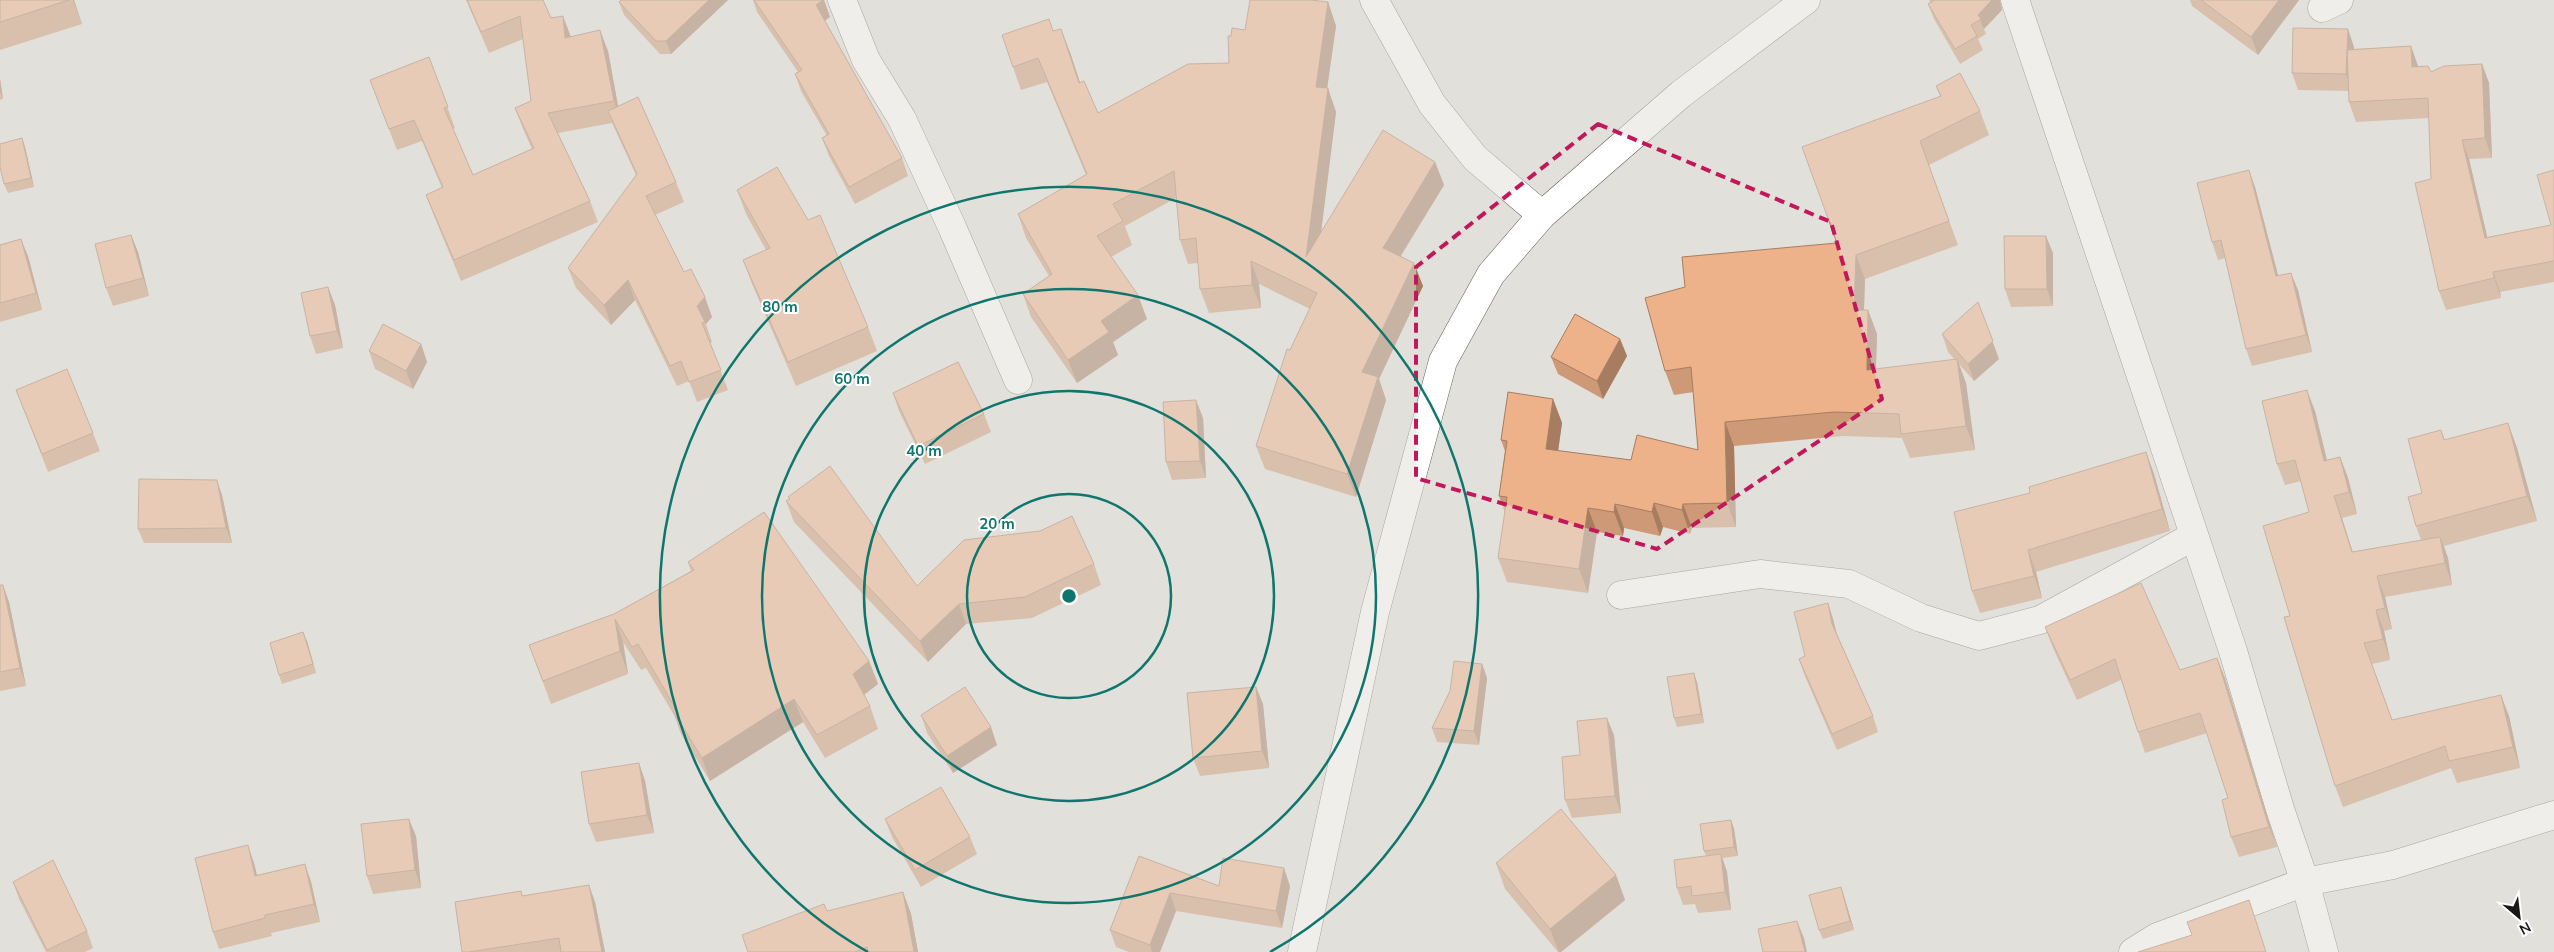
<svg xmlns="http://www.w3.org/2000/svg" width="2554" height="952" font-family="Mulish,sans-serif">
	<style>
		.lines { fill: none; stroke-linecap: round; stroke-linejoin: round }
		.minor-casing { stroke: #615f5b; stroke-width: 29 }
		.major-casing { stroke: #615f5b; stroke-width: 29 }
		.minor { stroke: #fff; stroke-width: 28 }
		.major { stroke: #fff; stroke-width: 28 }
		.wall { fill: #cd9977 }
		.shaded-wall { fill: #a77d61 }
		.building { fill: #eeb28a; stroke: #a77d61 }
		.marked { fill: none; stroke: #c2185b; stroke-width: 4; stroke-dasharray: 10 6; stroke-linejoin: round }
		.ring { fill: none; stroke: #0f766e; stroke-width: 2.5 }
		.centre { fill: #0f766e; stroke: #fff; stroke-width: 2.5 }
		.ring-label { font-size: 15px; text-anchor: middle; font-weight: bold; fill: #0f766e; stroke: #fff; stroke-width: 4; stroke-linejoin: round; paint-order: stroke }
	</style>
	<rect width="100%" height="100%" fill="#e2e0da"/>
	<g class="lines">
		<g class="minor-casing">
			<path id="minor" d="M 842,0 L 866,60 L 902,119 L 952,227 L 1018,380
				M 1374,0 L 1432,104 L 1475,158 L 1542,215
				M 2015,0 L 2233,651 L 2280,809 L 2305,882 L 2324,952
				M 2322,8 L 2339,0
				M 1621,595 L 1760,574 L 1849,584 L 1921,618 L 1979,636 L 2040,620 L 2194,536
				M 2133,952 L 2157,937 L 2305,882 L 2393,865 L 2554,815"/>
		</g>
		<g class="major-casing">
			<path id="major" d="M 1302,952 L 1375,612 L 1443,361 L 1491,274 L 1542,215 L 1681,94 L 1806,0"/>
		</g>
		<use href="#minor" class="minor"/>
		<use href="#major" class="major"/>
	</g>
	<path class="wall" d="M 0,0 L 74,0 L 82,24 L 0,50 Z
		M 466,0 L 543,0 L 551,18 L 570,36 L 608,51 L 618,106 L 676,182 L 684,202 L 655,215 L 684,272 L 712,317 L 706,324 L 712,342 L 710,343 L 728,390 L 697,402 L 689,381 L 677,386 L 635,300 L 611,325 L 576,288 L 568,268 L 636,175 L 612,123 L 558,133 L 590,201 L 598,222 L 461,281 L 434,216 L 426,195 L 442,188 L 422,141 L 397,150 L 370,80 L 429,57 L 455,128 L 453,129 L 473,175 L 532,149 L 523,129 L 515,108 L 531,101 L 523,39 L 489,53 Z
		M 621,0 L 728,0 L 671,54 L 660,54 L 624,15 L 619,2 Z
		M 753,0 L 824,0 L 830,17 L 825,21 L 902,158 L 908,176 L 855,204 L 829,156 L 822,138 L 827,136 L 801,91 L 795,74 L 798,72 L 757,12 Z
		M 1929,0 L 2000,0 L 2002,10 L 1984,29 L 1986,34 L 1978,39 L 1983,50 L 1960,64 L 1934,19 L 1928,4 L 1931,3 Z
		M 2190,0 L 2299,0 L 2258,55 L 2192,6 Z
		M 1328,2 L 1336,26 L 1327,88 L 1336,112 L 1321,233 L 1435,162 L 1444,185 L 1401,256 L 1423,286 L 1379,379 L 1386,400 L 1356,497 L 1265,469 L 1256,446 L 1290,350 L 1310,309 L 1259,284 L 1261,308 L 1209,313 L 1200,289 L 1198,263 L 1188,264 L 1180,240 L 1176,198 L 1125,226 L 1132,245 L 1111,257 L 1147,319 L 1113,342 L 1118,355 L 1077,383 L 1031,317 L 1023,294 L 1049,276 L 1026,238 L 1018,214 L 1086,175 L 1047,82 L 1021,90 L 1013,67 L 1054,31 L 1070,52 L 1080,83 L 1098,113 L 1229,63 L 1231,36 L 1245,30 Z
		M 2411,46 L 2418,67 L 2431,72 L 2482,64 L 2489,83 L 2492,158 L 2469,159 L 2487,237 L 2551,225 L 2554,170 L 2554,282 L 2500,292 L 2501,298 L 2446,310 L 2439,291 L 2429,118 L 2356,122 L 2349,102 L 2349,91 L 2298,90 L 2292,73 L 2354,47 L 2354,49 Z
		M 0,79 L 3,99 L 0,100 Z
		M 1936,86 L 1980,111 L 1989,135 L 1929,165 L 1958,245 L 1865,279 L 1864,310 L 1868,310 L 1877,334 L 1876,369 L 1955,360 L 1948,352 L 1942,334 L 1999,359 L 1974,381 L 1959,364 L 1966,383 L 1975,450 L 1910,458 L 1902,438 L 1843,436 L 1734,446 L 1736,527 L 1692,528 L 1690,534 L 1663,527 L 1660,536 L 1624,528 L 1623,536 L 1597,532 L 1588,593 L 1507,582 L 1498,558 L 1505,513 L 1499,496 L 1505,451 L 1501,440 L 1553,399 L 1562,423 L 1558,451 L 1631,460 L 1698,450 L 1694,392 L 1674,395 L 1665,371 L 1685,287 L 1837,243 L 1940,96 Z
		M 22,138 L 25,147 L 34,187 L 8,193 L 4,184 Z
		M 2255,187 L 2278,276 L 2298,290 L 2312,352 L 2252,366 L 2246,349 L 2225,258 L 2218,260 L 2212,242 Z
		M 737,190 L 868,327 L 877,351 L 796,386 L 752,284 L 743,260 L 766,250 L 746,214 Z
		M 131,235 L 138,252 L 149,296 L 113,306 L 106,288 Z
		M 0,245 L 28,256 L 42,310 L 0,322 Z
		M 2053,253 L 2053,306 L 2011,307 L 2005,289 Z
		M 328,287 L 335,305 L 343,348 L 316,354 L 310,336 Z
		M 1620,339 L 1627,356 L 1603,399 L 1558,374 L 1551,357 Z
		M 421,344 L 427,362 L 413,389 L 375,369 L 369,351 Z
		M 16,390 L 93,433 L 100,451 L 48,472 Z
		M 893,393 L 984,414 L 991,432 L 925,464 L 899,411 Z
		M 2315,411 L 2327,460 L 2340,457 L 2348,478 L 2357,514 L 2342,518 L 2353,552 L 2421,540 L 2416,526 L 2422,493 L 2441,430 L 2445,440 L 2508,423 L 2517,448 L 2537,521 L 2444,546 L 2448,558 L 2452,585 L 2385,597 L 2392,629 L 2384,631 L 2390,660 L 2372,664 L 2392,720 L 2509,716 L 2520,768 L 2457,783 L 2451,768 L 2343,807 L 2335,786 L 2290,616 L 2309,512 L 2301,481 L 2285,485 L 2277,464 Z
		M 1203,418 L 1206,478 L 1172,480 L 1166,462 Z
		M 2146,452 L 2154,474 L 2170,531 L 2036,572 L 2042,598 L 1980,613 L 1972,591 L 2030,493 Z
		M 222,495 L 232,543 L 144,543 L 138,529 Z
		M 788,497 L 917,586 L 1094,564 L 1101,585 L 1032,618 L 966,624 L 928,662 L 794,522 L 786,501 L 789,499 Z
		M 688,562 L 869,661 L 878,684 L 864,695 L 870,706 L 878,729 L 825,758 L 803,722 L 710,781 L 681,734 L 674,715 L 646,668 L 641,670 L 623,642 L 628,674 L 551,704 L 529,645 L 614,614 L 691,571 Z
		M 0,585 L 9,602 L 26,686 L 0,691 Z
		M 1828,603 L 1833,619 L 1837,634 L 1873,716 L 1878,732 L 1837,750 L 1804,674 L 1799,659 L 1805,656 Z
		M 2045,627 L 2180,670 L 2217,658 L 2225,678 L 2277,847 L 2239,857 L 2231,837 L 2228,798 L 2207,733 L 2145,753 L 2138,732 L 2121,680 L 2077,700 L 2053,648 Z
		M 307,641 L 316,673 L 282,684 L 279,675 Z
		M 1482,664 L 1487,678 L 1479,745 L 1437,742 L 1432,728 Z
		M 1697,682 L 1704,723 L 1677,727 L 1674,718 Z
		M 1256,687 L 1263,704 L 1269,768 L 1200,776 L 1193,758 Z
		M 921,715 L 997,745 L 953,773 L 927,733 Z
		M 1614,735 L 1621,813 L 1572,818 L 1565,800 L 1580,755 Z
		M 639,763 L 645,781 L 654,833 L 596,842 L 589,824 Z
		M 885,819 L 970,837 L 977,854 L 921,887 L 892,837 Z
		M 1731,820 L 1734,829 L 1738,856 L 1722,858 L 1727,872 L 1731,910 L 1698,913 L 1695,904 L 1683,905 L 1677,888 L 1706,856 L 1704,851 Z
		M 416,836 L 421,888 L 373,894 L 367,876 Z
		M 1139,856 L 1219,886 L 1290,886 L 1282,928 L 1176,911 L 1160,952 L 1129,952 L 1116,947 L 1110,930 Z
		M 254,863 L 257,875 L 305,864 L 311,882 L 320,922 L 271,933 L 272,936 L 219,949 L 213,932 Z
		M 1496,863 L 1616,875 L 1625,900 L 1561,952 L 1558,952 L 1505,889 Z
		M 13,882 L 87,931 L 93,948 L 85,952 L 46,952 L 19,899 Z
		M 1841,887 L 1844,896 L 1854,930 L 1823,939 L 1819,930 Z
		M 521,891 L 523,896 L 595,902 L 605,952 L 462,952 Z
		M 903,892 L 911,914 L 918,952 L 748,952 Z"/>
	<path class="shaded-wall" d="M 73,0 L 74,0 L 82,24 Z
		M 709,0 L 728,0 L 671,54 L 666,41 Z
		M 823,0 L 824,0 L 830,17 L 822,22 L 816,5 Z
		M 1992,0 L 2000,0 L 2002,10 L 1984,29 L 1978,15 Z
		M 2279,0 L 2299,0 L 2258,55 L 2251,37 Z
		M 1328,2 L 1336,26 L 1324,110 L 1316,87 Z
		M 563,16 L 571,37 L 565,38 Z
		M 1061,29 L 1070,52 L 1088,107 L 1079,83 Z
		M 2348,29 L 2354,47 L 2353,91 L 2346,74 Z
		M 600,30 L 608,51 L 621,122 L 614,101 Z
		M 2411,46 L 2418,66 L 2419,87 L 2412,67 Z
		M 2482,64 L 2489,83 L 2492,158 L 2485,138 Z
		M 0,79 L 3,99 L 0,91 Z
		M 1328,88 L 1336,112 L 1315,280 L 1306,257 Z
		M 22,138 L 25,147 L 34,187 L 31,178 Z
		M 2462,140 L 2469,159 L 2492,257 L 2485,238 Z
		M 1435,162 L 1444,185 L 1391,271 L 1383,248 Z
		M 2249,170 L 2255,187 L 2283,294 L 2276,276 Z
		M 131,235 L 138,252 L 149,296 L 143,278 Z
		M 2046,236 L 2053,253 L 2053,306 L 2047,289 Z
		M 21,239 L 28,256 L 42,310 L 36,293 Z
		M 1856,255 L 1865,279 L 1863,334 L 1854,310 Z
		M 1251,261 L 1259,284 L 1261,308 L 1252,285 Z
		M 1414,263 L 1423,286 L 1379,379 L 1386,400 L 1356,497 L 1347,474 L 1362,372 Z
		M 2493,272 L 2500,292 L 2501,298 L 2494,278 Z
		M 2291,273 L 2298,290 L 2312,352 L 2306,335 Z
		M 628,280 L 635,300 L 611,325 L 604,305 Z
		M 328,287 L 335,305 L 343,348 L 337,331 Z
		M 1138,295 L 1147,319 L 1113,342 L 1118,355 L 1077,383 L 1068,360 L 1101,321 Z
		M 705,297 L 712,317 L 706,324 L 697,306 Z
		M 1978,302 L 1999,359 L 1974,381 L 1968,364 Z
		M 1868,310 L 1877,334 L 1875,395 L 1867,370 Z
		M 1620,339 L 1627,356 L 1603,399 L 1597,381 Z
		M 421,344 L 427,362 L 413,389 L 406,371 Z
		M 1957,359 L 1966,383 L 1975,450 L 1966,426 Z
		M 2307,390 L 2315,411 L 2332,482 L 2324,461 Z
		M 1553,399 L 1562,423 L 1555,473 L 1546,449 Z
		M 1196,400 L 1203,418 L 1206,478 L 1200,461 Z
		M 1725,422 L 1734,446 L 1736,527 L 1727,503 Z
		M 2508,423 L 2517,448 L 2537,521 L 2527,496 Z
		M 2146,452 L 2154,474 L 2170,531 L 2162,509 Z
		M 2340,457 L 2348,478 L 2357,514 L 2349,492 Z
		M 217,480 L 222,495 L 232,543 L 226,528 Z
		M 2334,496 L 2342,518 L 2359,574 L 2352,552 Z
		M 1654,503 L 1663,527 L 1660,536 L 1652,512 Z
		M 1615,504 L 1624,528 L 1623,536 L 1614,512 Z
		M 1683,504 L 1692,528 L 1690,534 L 1682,510 Z
		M 1588,508 L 1597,532 L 1588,593 L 1579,569 Z
		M 2440,537 L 2448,558 L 2452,585 L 2445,563 Z
		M 2028,550 L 2036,572 L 2042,598 L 2034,576 Z
		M 2377,576 L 2385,597 L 2392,629 L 2385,608 Z
		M 3,585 L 9,602 L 26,686 L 20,668 Z
		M 1828,603 L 1833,619 L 1838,640 L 1832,624 Z
		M 959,604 L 966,624 L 928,662 L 920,641 Z
		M 2376,610 L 2384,631 L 2390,660 L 2383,639 Z
		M 615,619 L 623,642 L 628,674 L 620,651 Z
		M 303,632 L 307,641 L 316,673 L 313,664 Z
		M 2217,658 L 2225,678 L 2277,847 L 2269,827 Z
		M 869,661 L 878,684 L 861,697 L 853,674 Z
		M 1482,664 L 1487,678 L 1479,745 L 1474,731 Z
		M 1694,673 L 1697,682 L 1704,723 L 1701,714 Z
		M 1256,687 L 1263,704 L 1269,768 L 1262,751 Z
		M 2501,695 L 2509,716 L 2520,768 L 2513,747 Z
		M 794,699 L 803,722 L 710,781 L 702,758 Z
		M 1607,718 L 1614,735 L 1621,813 L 1615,796 Z
		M 991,727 L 997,745 L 953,773 L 947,756 Z
		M 639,763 L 645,781 L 654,833 L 647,815 Z
		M 409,819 L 416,836 L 421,888 L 415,870 Z
		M 1731,820 L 1734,829 L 1738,856 L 1734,847 Z
		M 248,845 L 254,863 L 261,893 L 255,876 Z
		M 1721,854 L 1727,872 L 1731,910 L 1725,892 Z
		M 305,864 L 311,882 L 320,922 L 314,904 Z
		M 1284,868 L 1290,886 L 1282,928 L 1276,911 Z
		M 1616,875 L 1625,900 L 1561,952 L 1559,952 L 1550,929 Z
		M 589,885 L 595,902 L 605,952 L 602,952 Z
		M 1841,887 L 1844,896 L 1854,930 L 1850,921 Z
		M 903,892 L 911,914 L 918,952 L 914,952 Z
		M 1170,893 L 1176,911 L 1160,952 L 1152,952 L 1150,945 Z
		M 1797,921 L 1804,938 L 1807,952 L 1805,952 Z"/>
	<path class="building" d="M 0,0 L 69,0 L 0,22 Z
		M 467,0 L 543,0 L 551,18 L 563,16 L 565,38 L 600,30 L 614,101 L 548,113 L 590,201 L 454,260 L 426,195 L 443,187 L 414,120 L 389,129 L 370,80 L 429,57 L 448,107 L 444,108 L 473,175 L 534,148 L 515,108 L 531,101 L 520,16 L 481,32 Z
		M 621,0 L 709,0 L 666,41 L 656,41 L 619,2 Z
		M 754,0 L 823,0 L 816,5 L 902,158 L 849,187 L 822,138 L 829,134 L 795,74 L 802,70 Z
		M 1250,0 L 1311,0 L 1328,2 L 1316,87 L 1328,88 L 1306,257 L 1383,130 L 1435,162 L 1383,248 L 1414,263 L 1362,372 L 1378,377 L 1347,474 L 1256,446 L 1287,349 L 1290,350 L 1317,293 L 1251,261 L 1252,285 L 1200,289 L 1196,238 L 1180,240 L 1174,171 L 1113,204 L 1123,221 L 1097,236 L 1138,295 L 1101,321 L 1109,332 L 1068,360 L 1023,294 L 1052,274 L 1018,214 L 1087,174 L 1038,58 L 1013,67 L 1002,35 L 1049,19 L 1053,31 L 1061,29 L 1079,83 L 1084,81 L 1098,113 L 1188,64 L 1229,63 L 1228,36 L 1231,36 L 1232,28 L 1245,30 Z
		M 1933,0 L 1992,0 L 1978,15 L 1981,19 L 1971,25 L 1977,36 L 1955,49 L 1928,4 L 1933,1 Z
		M 2201,0 L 2279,0 L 2251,37 Z
		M 2293,28 L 2348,29 L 2346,74 L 2292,73 Z
		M 2411,46 L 2412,67 L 2428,66 L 2431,72 L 2444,66 L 2482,64 L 2485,138 L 2462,140 L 2485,238 L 2551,225 L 2537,175 L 2554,170 L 2554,261 L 2493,272 L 2494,278 L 2439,291 L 2415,183 L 2431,179 L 2428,98 L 2349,102 L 2347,50 Z
		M 1960,73 L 1980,111 L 1920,141 L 1949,221 L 1856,255 L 1854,310 L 1868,310 L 1867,370 L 1957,359 L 1966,426 L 1901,434 L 1899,414 L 1834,412 L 1725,422 L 1727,503 L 1683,504 L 1682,510 L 1654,503 L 1652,512 L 1615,504 L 1614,512 L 1588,508 L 1579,569 L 1498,558 L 1507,497 L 1499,496 L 1507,441 L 1501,440 L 1508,392 L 1553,399 L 1546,449 L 1631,460 L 1637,435 L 1698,450 L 1691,367 L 1665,371 L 1645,298 L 1685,287 L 1682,257 L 1837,243 L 1802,147 L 1941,96 L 1936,86 Z
		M 638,97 L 676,182 L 646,196 L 684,272 L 691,269 L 705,297 L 697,306 L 705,322 L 702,323 L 721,370 L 689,382 L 681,361 L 670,366 L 628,280 L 604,305 L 568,268 L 637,174 L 608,111 Z
		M 22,138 L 31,178 L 4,184 L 0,167 L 0,144 Z
		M 777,167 L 808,220 L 820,215 L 868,327 L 788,362 L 743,260 L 770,248 L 737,190 Z
		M 2249,170 L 2276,276 L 2291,273 L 2306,335 L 2246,349 L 2221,240 L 2212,242 L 2197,183 Z
		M 131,235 L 143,278 L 106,288 L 95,244 Z
		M 2004,236 L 2046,236 L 2047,289 L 2005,289 Z
		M 21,239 L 36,293 L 0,303 L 0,245 Z
		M 328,287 L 337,331 L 310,336 L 301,293 Z
		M 1978,302 L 1993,341 L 1968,364 L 1942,334 Z
		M 1575,314 L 1620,339 L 1597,381 L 1551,357 Z
		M 383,324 L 421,344 L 406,371 L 369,351 Z
		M 958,362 L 984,414 L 918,446 L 893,393 Z
		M 67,369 L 93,433 L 42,454 L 16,390 Z
		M 2307,390 L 2324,461 L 2340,457 L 2349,492 L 2334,496 L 2352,552 L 2440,537 L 2445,563 L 2377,576 L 2385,608 L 2376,610 L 2383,639 L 2364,643 L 2392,720 L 2501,695 L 2513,747 L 2449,761 L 2445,746 L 2335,786 L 2284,617 L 2290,616 L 2263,526 L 2309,512 L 2295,460 L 2277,464 L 2262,401 Z
		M 1196,400 L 1200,461 L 1166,462 L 1163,402 Z
		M 2508,423 L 2527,496 L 2416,526 L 2408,497 L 2422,493 L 2408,439 L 2441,430 L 2444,440 Z
		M 2146,452 L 2162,509 L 2028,550 L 2034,576 L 1972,591 L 1954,512 L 2030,493 L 2029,487 Z
		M 830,466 L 917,586 L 964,540 L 1040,531 L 1072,516 L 1094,564 L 1025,597 L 959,604 L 920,641 L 786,501 L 790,499 L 788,497 Z
		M 139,479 L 217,480 L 226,528 L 138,529 Z
		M 764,512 L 869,661 L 853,674 L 870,706 L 817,735 L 794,699 L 702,758 L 673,711 L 676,709 L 638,644 L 632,647 L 615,619 L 620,651 L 543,681 L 529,645 L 614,614 L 694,570 L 688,562 Z
		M 2141,583 L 2180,670 L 2217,658 L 2269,827 L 2231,837 L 2222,800 L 2228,798 L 2200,713 L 2138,732 L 2115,659 L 2070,680 L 2045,627 Z
		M 0,585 L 3,585 L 20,668 L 0,672 Z
		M 1828,603 L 1832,624 L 1873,716 L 1832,734 L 1799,659 L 1805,656 L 1794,612 Z
		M 303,632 L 313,664 L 279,675 L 270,643 Z
		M 1454,661 L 1482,664 L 1474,731 L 1432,728 L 1450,691 Z
		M 1694,673 L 1701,714 L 1674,718 L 1667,677 Z
		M 965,687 L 991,727 L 947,756 L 921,715 Z
		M 1256,687 L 1262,751 L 1193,758 L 1187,693 Z
		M 1607,718 L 1615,796 L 1565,800 L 1562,757 L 1580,755 L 1577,721 Z
		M 639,763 L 647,815 L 589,824 L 581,772 Z
		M 941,787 L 970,837 L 915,870 L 885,819 Z
		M 1561,809 L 1616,875 L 1550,929 L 1496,863 Z
		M 409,819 L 415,870 L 367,876 L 361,824 Z
		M 1731,820 L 1734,847 L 1704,851 L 1700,824 Z
		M 248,845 L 255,876 L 305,864 L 314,904 L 265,915 L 265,918 L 213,932 L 195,858 Z
		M 1721,854 L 1725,892 L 1692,896 L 1691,886 L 1677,888 L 1674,860 Z
		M 1139,856 L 1219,886 L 1223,858 L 1284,868 L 1276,911 L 1170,893 L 1150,945 L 1110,930 Z
		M 53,860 L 87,931 L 47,950 L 13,882 Z
		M 589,885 L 602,952 L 561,952 L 559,938 L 469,952 L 462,952 L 455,902 L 521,891 L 522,896 Z
		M 1841,887 L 1850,921 L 1819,930 L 1809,895 Z
		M 903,892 L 914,952 L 868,952 L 867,947 L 855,952 L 748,952 L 742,935 L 824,904 L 827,911 Z
		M 2249,900 L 2266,952 L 2138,952 L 2192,935 L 2187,922 Z
		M 1797,921 L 1805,952 L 1763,952 L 1758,929 Z"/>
	<path d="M0 0H2554V952H0ZM 1598,124 L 1831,222 L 1882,399 L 1657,549 L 1416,478 L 1416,267 Z" fill="#e2e0da" fill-opacity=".55" fill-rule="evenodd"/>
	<path class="marked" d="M 1598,124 L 1831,222 L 1882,399 L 1657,549 L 1416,478 L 1416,267 Z"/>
	<g class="ring">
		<circle cx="1069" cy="596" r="102"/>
		<circle cx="1069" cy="596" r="205"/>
		<circle cx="1069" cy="596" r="307"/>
		<path d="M868 952A409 409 0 1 1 1270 952"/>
	</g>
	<circle cx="1069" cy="596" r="8" class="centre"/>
	<g class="ring-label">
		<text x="780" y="312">80 m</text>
		<text x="852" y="384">60 m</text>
		<text x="924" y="456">40 m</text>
		<text x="997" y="529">20 m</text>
	</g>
	<g transform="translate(2519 917) rotate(152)" stroke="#ffffff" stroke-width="4" paint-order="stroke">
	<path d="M0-4L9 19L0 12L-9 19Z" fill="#191816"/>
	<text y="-8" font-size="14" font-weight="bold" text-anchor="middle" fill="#191816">N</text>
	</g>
</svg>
